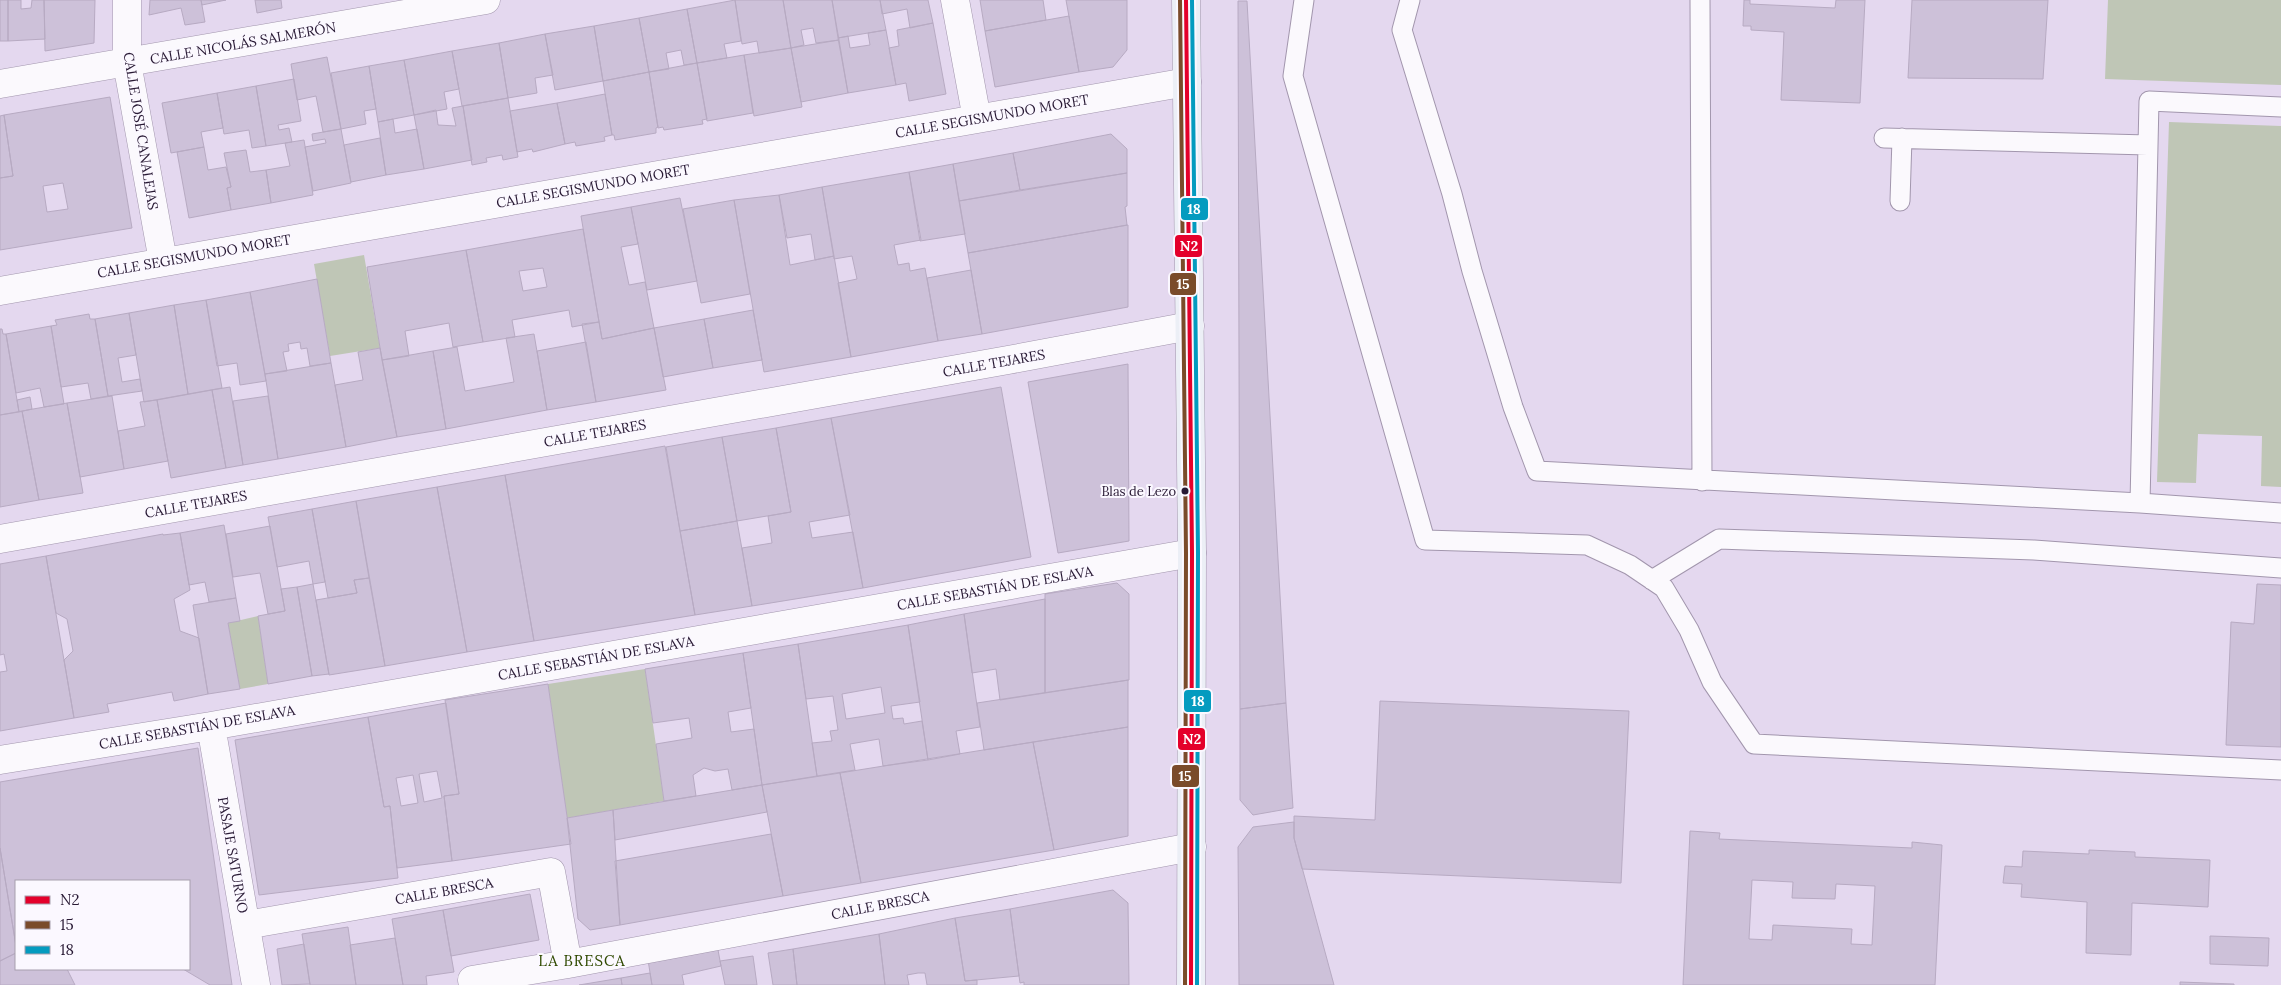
<svg xmlns="http://www.w3.org/2000/svg" width="2281" height="985" font-family="Lora,serif">
	<style>
		.green { fill: #bfc6b6 }
		.building { fill: #cdc1d9; stroke: #b7aac2; fill-rule: evenodd }
		.lines { fill: none; stroke-linecap: round; stroke-linejoin: round }
		.lane-casing { stroke: #a296ad; stroke-width: 21 }
		.street-casing { stroke: #a296ad; stroke-width: 29 }
		.secondary-casing { stroke: #a296ad; stroke-width: 29 }
		.lane { stroke: #fbf9fd; stroke-width: 19 }
		.street { stroke: #fbf9fd; stroke-width: 28 }
		.secondary { stroke: #eceff6; stroke-width: 28 }
		.bus-1-casing { stroke: #fbf8ff; stroke-width: 8 }
		.bus-2-casing { stroke: #fbf8ff; stroke-width: 8 }
		.bus-3-casing { stroke: #fbf8ff; stroke-width: 8 }
		.bus-1 { stroke: #e4002b; stroke-width: 4 }
		.bus-2 { stroke: #7a4b2a; stroke-width: 4 }
		.bus-3 { stroke: #049bbf; stroke-width: 4 }
		.bus-dot { fill: #281934; stroke: #fbf8ff; stroke-width: 2 }
		.labels { text-anchor: middle; stroke-width: 4; stroke-linejoin: round; paint-order: stroke }
		.bus-label { font-size: 13px; fill: #281934; stroke: #fbf8ff; text-anchor: end }
		.street-label { font-size: 14px; fill: #281934; stroke: #fbf8ff }
		.neighbourhood-label { font-size: 15px; letter-spacing: 1px; fill: #304a00; stroke: #fbf8ff }
		.line-badge { stroke: #fbf8ff; stroke-width: 2 }
		.badge-label { font-size: 14px; text-anchor: middle; font-weight: bold; fill: #fff }
	</style>
	<rect width="100%" height="100%" fill="#e4d8ef"/>
	<path class="green" d="M 2108,0 L 2281,0 L 2281,85 L 2105,79 Z
		M 2169,122 L 2281,126 L 2281,487 L 2261,486 L 2262,436 L 2198,434 L 2196,483 L 2157,482 Z
		M 364,255 L 380,348 L 330,356 L 314,264 Z
		M 258,616 L 268,684 L 240,689 L 228,623 Z
		M 645,669 L 664,801 L 567,818 L 548,684 Z"/>
	<path class="building" d="M 0,0 L 8,0 L 8,41 L 0,41 Z
		M 8,0 L 21,0 L 21,9 L 31,8 L 32,0 L 44,0 L 45,39 L 8,41 Z
		M 44,0 L 95,0 L 94,43 L 45,51 Z
		M 150,0 L 201,0 L 205,22 L 185,25 L 181,8 L 149,15 Z
		M 201,0 L 226,0 L 202,5 Z
		M 255,0 L 281,0 L 282,8 L 257,13 Z
		M 735,0 L 741,41 L 724,44 L 727,58 L 697,63 L 687,9 Z
		M 735,0 L 783,0 L 791,48 L 759,53 L 757,41 L 742,44 Z
		M 783,0 L 832,0 L 839,40 L 816,43 L 813,28 L 801,30 L 804,45 L 791,48 Z
		M 832,0 L 880,0 L 886,30 L 838,38 Z
		M 880,0 L 928,0 L 933,23 L 910,28 L 907,9 L 882,14 Z
		M 980,0 L 1043,0 L 1046,20 L 985,31 Z
		M 1066,0 L 1127,0 L 1127,50 L 1113,67 L 1079,72 Z
		M 1744,0 L 1750,0 L 1750,4 L 1835,8 L 1836,0 L 1865,0 L 1860,103 L 1781,100 L 1784,32 L 1751,30 L 1751,26 L 1743,26 Z
		M 1912,0 L 2048,0 L 2043,79 L 1908,78 Z
		M 1238,1 L 1247,1 L 1286,703 L 1240,709 Z
		M 687,9 L 697,63 L 684,65 L 681,50 L 666,53 L 669,69 L 649,72 L 639,18 Z
		M 1069,16 L 1079,72 L 995,87 L 985,31 Z
		M 639,18 L 649,72 L 603,81 L 594,26 Z
		M 933,23 L 946,94 L 909,101 L 906,83 L 896,85 L 889,48 L 899,46 L 897,30 Z
		M 594,26 L 603,81 L 555,90 L 545,34 Z
		M 886,30 L 896,85 L 848,93 L 838,38 L 848,36 L 850,48 L 870,45 L 868,33 Z
		M 545,34 L 553,75 L 535,78 L 537,93 L 508,98 L 499,43 Z
		M 839,40 L 848,93 L 801,102 L 791,48 Z
		M 499,43 L 508,98 L 462,106 L 452,51 Z
		M 791,48 L 802,107 L 754,116 L 744,55 Z
		M 452,51 L 459,89 L 444,92 L 447,109 L 414,115 L 404,60 Z
		M 744,55 L 753,113 L 707,121 L 697,63 Z
		M 327,57 L 341,129 L 323,132 L 316,96 L 297,100 L 291,64 Z
		M 404,60 L 414,115 L 378,122 L 369,66 Z
		M 697,63 L 707,119 L 702,120 L 703,124 L 664,130 L 663,127 L 658,128 L 649,72 Z
		M 369,66 L 376,109 L 364,111 L 366,124 L 341,129 L 331,73 Z
		M 649,72 L 658,127 L 656,128 L 656,133 L 615,140 L 614,135 L 612,135 L 603,81 Z
		M 294,79 L 301,121 L 278,125 L 279,130 L 289,128 L 292,142 L 266,146 L 256,86 Z
		M 256,86 L 266,146 L 252,148 L 249,130 L 224,134 L 217,93 Z
		M 217,93 L 223,128 L 201,132 L 204,147 L 171,153 L 162,103 Z
		M 605,94 L 612,135 L 604,137 L 605,141 L 576,146 L 575,142 L 565,144 L 557,103 Z
		M 110,97 L 132,228 L 0,250 L 0,178 L 13,176 L 4,115 ZM 63,183 L 68,209 L 47,212 L 43,186 Z
		M 508,98 L 518,157 L 503,160 L 502,155 L 486,158 L 487,162 L 472,165 L 463,106 Z
		M 557,103 L 565,144 L 533,152 L 532,149 L 517,152 L 510,111 Z
		M 463,106 L 472,160 L 424,169 L 414,115 L 436,110 L 438,125 L 456,126 L 452,108 Z
		M 4,115 L 13,176 L 0,178 L 0,116 Z
		M 393,119 L 395,133 L 417,129 L 424,169 L 386,175 L 378,122 Z
		M 341,129 L 351,183 L 313,191 L 305,147 L 326,143 L 325,139 L 313,141 L 312,134 Z
		M 1111,134 L 1127,149 L 1127,173 L 1020,190 L 1013,153 Z
		M 380,138 L 386,175 L 351,182 L 344,145 Z
		M 304,140 L 313,195 L 271,203 L 266,170 L 290,166 L 285,143 Z
		M 204,147 L 208,170 L 226,167 L 231,187 L 227,188 L 231,210 L 189,218 L 177,152 Z
		M 246,150 L 250,172 L 266,170 L 271,203 L 231,210 L 227,188 L 231,187 L 224,153 Z
		M 1013,153 L 1020,190 L 959,201 L 953,164 Z
		M 953,164 L 965,234 L 920,241 L 909,172 Z
		M 909,172 L 921,240 L 894,245 L 898,265 L 909,263 L 910,271 L 925,268 L 938,341 L 851,357 L 838,283 L 857,279 L 852,256 L 834,259 L 822,187 Z
		M 1127,173 L 1127,206 L 1125,207 L 1127,225 L 968,253 L 959,201 Z
		M 822,187 L 834,256 L 815,260 L 811,234 L 787,238 L 779,195 Z
		M 779,195 L 790,265 L 834,256 L 851,357 L 764,372 L 734,200 Z
		M 680,198 L 697,281 L 647,290 L 631,207 Z
		M 734,200 L 750,294 L 701,303 L 683,209 Z
		M 631,207 L 638,244 L 621,247 L 629,285 L 645,282 L 654,328 L 602,339 L 581,216 Z
		M 1128,225 L 1128,307 L 982,334 L 968,253 Z
		M 583,229 L 599,322 L 572,327 L 569,310 L 512,320 L 515,337 L 483,342 L 466,250 ZM 543,268 L 547,287 L 523,291 L 519,271 Z
		M 466,250 L 483,342 L 453,347 L 449,323 L 405,331 L 409,356 L 382,360 L 367,267 Z
		M 971,270 L 982,334 L 938,341 L 927,278 Z
		M 317,279 L 331,363 L 310,366 L 307,348 L 301,349 L 300,342 L 288,344 L 289,351 L 283,352 L 287,371 L 265,374 L 250,292 Z
		M 250,292 L 266,381 L 240,385 L 237,363 L 217,366 L 206,300 Z
		M 206,300 L 222,388 L 188,394 L 174,305 Z
		M 174,305 L 188,394 L 144,402 L 129,313 Z
		M 753,310 L 762,360 L 713,368 L 704,319 Z
		M 129,313 L 136,355 L 118,358 L 122,382 L 140,379 L 142,391 L 108,396 L 95,319 Z
		M 89,314 L 90,319 L 95,319 L 108,396 L 91,399 L 88,383 L 61,387 L 51,326 L 57,325 L 55,320 Z
		M 704,319 L 713,368 L 663,377 L 654,328 Z
		M 599,322 L 602,339 L 654,328 L 666,390 L 596,402 L 582,324 Z
		M 51,326 L 64,404 L 44,407 L 40,388 L 16,393 L 6,334 Z
		M 0,329 L 2,329 L 3,334 L 6,334 L 19,412 L 0,415 Z
		M 534,334 L 547,410 L 446,429 L 433,351 L 457,347 L 465,391 L 514,382 L 506,338 Z
		M 586,342 L 596,402 L 547,410 L 537,351 Z
		M 380,348 L 397,437 L 346,447 L 335,385 L 363,380 L 358,352 Z
		M 433,351 L 446,429 L 397,437 L 382,360 Z
		M 331,363 L 346,447 L 278,459 L 265,374 Z
		M 1128,364 L 1129,541 L 1058,553 L 1028,382 Z
		M 230,387 L 243,465 L 226,468 L 212,390 Z
		M 1001,387 L 1031,557 L 863,588 L 831,418 Z
		M 212,390 L 226,468 L 171,478 L 157,400 Z
		M 112,396 L 124,469 L 80,477 L 67,403 Z
		M 268,396 L 278,459 L 243,465 L 233,401 Z
		M 30,397 L 32,409 L 19,412 L 17,400 Z
		M 157,400 L 168,461 L 124,469 L 118,431 L 145,426 L 140,402 Z
		M 67,403 L 83,493 L 39,500 L 22,411 Z
		M 22,411 L 39,500 L 0,507 L 0,415 Z
		M 831,418 L 850,515 L 809,522 L 812,538 L 853,532 L 863,588 L 752,606 L 742,548 L 772,543 L 768,516 L 791,512 L 776,428 Z
		M 776,428 L 791,512 L 737,521 L 722,437 Z
		M 722,437 L 737,521 L 680,531 L 666,447 Z
		M 665,446 L 695,615 L 534,641 L 505,475 Z
		M 505,475 L 534,641 L 467,652 L 437,487 Z
		M 437,487 L 467,652 L 385,666 L 356,501 Z
		M 356,501 L 369,578 L 354,580 L 357,593 L 328,598 L 312,509 Z
		M 312,509 L 325,582 L 313,584 L 309,561 L 277,567 L 268,517 Z
		M 737,521 L 752,606 L 695,615 L 680,531 Z
		M 224,525 L 236,598 L 209,602 L 205,582 L 189,585 L 180,533 Z
		M 270,526 L 285,611 L 268,614 L 260,573 L 233,577 L 226,534 Z
		M 180,533 L 190,590 L 174,599 L 180,631 L 199,638 L 208,694 L 174,701 L 172,692 L 134,699 L 107,704 L 109,712 L 74,718 L 64,660 L 73,651 L 67,619 L 56,613 L 46,556 L 163,534 L 163,535 Z
		M 46,556 L 74,718 L 0,731 L 0,672 L 7,671 L 4,654 L 0,655 L 0,564 Z
		M 369,578 L 385,666 L 329,675 L 316,600 L 357,593 L 354,580 Z
		M 1117,583 L 1129,594 L 1129,680 L 1045,693 L 1045,594 Z
		M 313,584 L 329,674 L 312,676 L 297,587 Z
		M 2257,584 L 2281,585 L 2281,747 L 2226,745 L 2231,622 L 2254,624 Z
		M 297,587 L 312,676 L 268,684 L 258,616 L 285,611 L 281,589 Z
		M 236,598 L 240,621 L 228,623 L 240,689 L 208,694 L 193,605 Z
		M 1045,599 L 1045,693 L 1000,700 L 996,669 L 972,673 L 964,614 Z
		M 964,614 L 980,727 L 956,731 L 960,754 L 928,760 L 908,625 Z
		M 908,625 L 920,702 L 891,706 L 893,719 L 903,718 L 904,724 L 922,721 L 928,760 L 883,766 L 879,739 L 850,744 L 855,770 L 817,776 L 812,743 L 832,741 L 830,731 L 838,730 L 833,696 L 806,699 L 798,644 ZM 881,687 L 885,713 L 846,719 L 842,694 Z
		M 798,644 L 817,776 L 762,785 L 743,653 Z
		M 743,653 L 751,708 L 728,712 L 731,732 L 754,729 L 762,785 L 732,790 L 728,769 L 715,771 L 704,768 L 693,775 L 696,796 L 664,801 L 656,744 L 692,738 L 689,718 L 653,723 L 645,669 Z
		M 1128,680 L 1128,727 L 984,750 L 977,703 Z
		M 548,684 L 571,844 L 452,861 L 444,796 L 459,794 L 445,700 Z
		M 1380,701 L 1629,711 L 1621,883 L 1302,869 L 1294,838 L 1294,816 L 1375,820 Z
		M 446,703 L 459,794 L 444,796 L 452,861 L 397,868 L 390,806 L 384,807 L 368,717 ZM 437,771 L 442,798 L 424,802 L 419,774 ZM 413,775 L 418,803 L 401,806 L 396,778 Z
		M 1286,703 L 1293,808 L 1253,815 L 1240,800 L 1240,709 Z
		M 368,717 L 384,807 L 390,806 L 398,878 L 259,895 L 235,740 Z
		M 1128,727 L 1128,836 L 1054,850 L 1033,742 Z
		M 1033,742 L 1054,850 L 861,883 L 840,773 Z
		M 198,748 L 232,985 L 210,985 L 183,969 L 189,969 L 189,881 L 16,881 L 16,946 L 0,848 L 0,782 Z
		M 840,773 L 861,883 L 783,896 L 762,785 Z
		M 762,785 L 767,812 L 615,840 L 613,810 Z
		M 613,810 L 620,925 L 590,930 L 578,919 L 567,818 Z
		M 1294,822 L 1294,838 L 1334,985 L 1239,985 L 1238,847 L 1253,827 Z
		M 1690,831 L 1720,833 L 1719,839 L 1912,848 L 1912,842 L 1942,845 L 1935,985 L 1683,985 ZM 1752,880 L 1793,882 L 1792,898 L 1835,899 L 1836,884 L 1875,886 L 1872,945 L 1851,944 L 1852,929 L 1773,925 L 1772,940 L 1749,939 Z
		M 771,834 L 783,896 L 620,925 L 615,861 Z
		M 0,848 L 16,946 L 16,953 L 0,961 Z
		M 2089,850 L 2135,852 L 2135,857 L 2210,860 L 2208,907 L 2132,903 L 2131,955 L 2086,953 L 2087,902 L 2021,897 L 2022,884 L 2003,883 L 2005,866 L 2022,867 L 2023,851 L 2089,854 Z
		M 1113,890 L 1128,903 L 1129,985 L 1024,985 L 1024,982 L 1020,983 L 1010,909 Z
		M 530,894 L 539,940 L 451,956 L 443,910 Z
		M 1010,909 L 1019,976 L 965,981 L 955,918 Z
		M 443,910 L 454,972 L 426,976 L 427,985 L 403,985 L 392,919 Z
		M 955,918 L 965,981 L 977,980 L 977,985 L 927,985 L 925,973 L 918,973 L 907,975 L 909,985 L 885,985 L 879,934 Z
		M 348,927 L 356,985 L 310,985 L 302,934 Z
		M 879,934 L 885,985 L 797,985 L 793,949 Z
		M 2210,936 L 2269,938 L 2268,966 L 2210,964 Z
		M 395,938 L 403,985 L 356,985 L 350,945 Z
		M 304,944 L 310,984 L 282,985 L 277,949 Z
		M 793,949 L 797,985 L 773,985 L 768,953 Z
		M 718,950 L 721,966 L 682,975 L 684,985 L 652,985 L 648,960 Z
		M 16,953 L 16,969 L 67,969 L 75,985 L 0,985 L 0,961 Z
		M 753,956 L 757,985 L 725,985 L 720,961 Z
		M 650,973 L 652,985 L 622,985 L 621,978 Z
		M 621,978 L 622,985 L 579,985 Z
		M 2180,982 L 2234,984 L 2234,985 L 2180,985 Z"/>
	<g class="lines">
		<g class="lane-casing">
			<path id="lane" d="M 1304,0 L 1293,76 L 1425,540 L 1587,545 L 1630,565 L 1664,588 L 1689,630 L 1712,682 L 1754,744 L 2281,770
				M 1410,0 L 1402,30 L 1452,194 L 1472,271 L 1513,407 L 1537,471 L 2140,503 L 2281,513
				M 1700,0 L 1702,481
				M 1884,138 L 2148,145
				M 1900,201 L 1902,138
				M 2140,503 L 2149,101 L 2281,107
				M 1652,580 L 1719,539 L 2034,550 L 2281,568"/>
		</g>
		<g class="street-casing">
			<path id="street" d="M 127,0 L 127,63 L 163,261
				M 955,0 L 977,119
				M 0,84 L 486,0
				M 0,291 L 1187,82
				M 0,539 L 1008,360 L 1190,326
				M 211,726 L 256,985
				M 0,760 L 211,726 L 1192,553
				M 246,925 L 551,872 L 568,964 L 1192,847
				M 472,980 L 568,964"/>
		</g>
		<g class="secondary-casing">
			<path id="secondary" d="M 1186,0 L 1192,553 L 1191,985"/>
		</g>
		<use href="#lane" class="lane"/>
		<use href="#street" class="street"/>
		<use href="#secondary" class="secondary"/>
		<g class="bus-1-casing">
			<path id="bus-1" d="M 1186,0 L 1192,553 L 1191,985"/>
		</g>
		<g class="bus-2-casing">
			<path id="bus-2" d="M 1180,0 L 1186,553 L 1185,985"/>
		</g>
		<g class="bus-3-casing">
			<path id="bus-3" d="M 1192,0 L 1198,553 L 1197,985"/>
		</g>
		<use href="#bus-1" class="bus-1"/>
		<use href="#bus-2" class="bus-2"/>
		<use href="#bus-3" class="bus-3"/>
	</g>
	<circle class="bus-dot" cx="1185" cy="491" r="4.5"/>
	<g class="labels">
		<g class="bus-label">
			<text x="1176" y="496">Blas de Lezo</text>
		</g>
		<g class="street-label">
			<text transform="translate(243 43) rotate(-10)" y="5">CALLE NICOLÁS SALMERÓN</text>
			<text transform="translate(992 116) rotate(-10)" y="5">CALLE SEGISMUNDO MORET</text>
			<text transform="translate(141 131) rotate(81)" y="5">CALLE JOSÉ CANALEJAS</text>
			<text transform="translate(593 186) rotate(-10)" y="5">CALLE SEGISMUNDO MORET</text>
			<text transform="translate(194 256) rotate(-10)" y="5">CALLE SEGISMUNDO MORET</text>
			<text transform="translate(994 363) rotate(-10)" y="5">CALLE TEJARES</text>
			<text transform="translate(595 433) rotate(-10)" y="5">CALLE TEJARES</text>
			<text transform="translate(196 504) rotate(-10)" y="5">CALLE TEJARES</text>
			<text transform="translate(995 588) rotate(-10)" y="5">CALLE SEBASTIÁN DE ESLAVA</text>
			<text transform="translate(596 658) rotate(-10)" y="5">CALLE SEBASTIÁN DE ESLAVA</text>
			<text transform="translate(197 727) rotate(-10)" y="5">CALLE SEBASTIÁN DE ESLAVA</text>
			<text transform="translate(233 855) rotate(80)" y="5">PASAJE SATURNO</text>
			<text transform="translate(444 891) rotate(-10)" y="5">CALLE BRESCA</text>
			<text transform="translate(880 905) rotate(-11)" y="5">CALLE BRESCA</text>
		</g>
		<g class="neighbourhood-label">
			<text x="582" y="966">LA BRESCA</text>
		</g>
	</g>
	<g class="line-badge">
		<rect x="1180" y="197" width="29" height="24" rx="5" fill="#049bbf"/>
		<rect x="1174" y="234" width="29" height="24" rx="5" fill="#e4002b"/>
		<rect x="1169" y="272" width="28" height="24" rx="5" fill="#7a4b2a"/>
		<rect x="1183" y="689" width="29" height="24" rx="5" fill="#049bbf"/>
		<rect x="1177" y="727" width="29" height="24" rx="5" fill="#e4002b"/>
		<rect x="1171" y="764" width="29" height="24" rx="5" fill="#7a4b2a"/>
	</g>
	<g class="badge-label">
		<text x="1194" y="214">18</text>
		<text x="1189" y="251">N2</text>
		<text x="1183" y="289">15</text>
		<text x="1198" y="706">18</text>
		<text x="1192" y="744">N2</text>
		<text x="1185" y="781">15</text>
	</g>
	<rect x="15" y="880" width="175" height="90" fill="#fbf8ff" stroke="#a79fae"/>
	<rect x="25" y="896" width="25" height="8" fill="#e4002b" stroke="#a79fae"/>
	<text x="60" y="905" font-size="15" fill="#281934">N2</text>
	<rect x="25" y="921" width="25" height="8" fill="#7a4b2a" stroke="#a79fae"/>
	<text x="60" y="930" font-size="15" fill="#281934">15</text>
	<rect x="25" y="946" width="25" height="8" fill="#049bbf" stroke="#a79fae"/>
	<text x="60" y="955" font-size="15" fill="#281934">18</text>
</svg>
